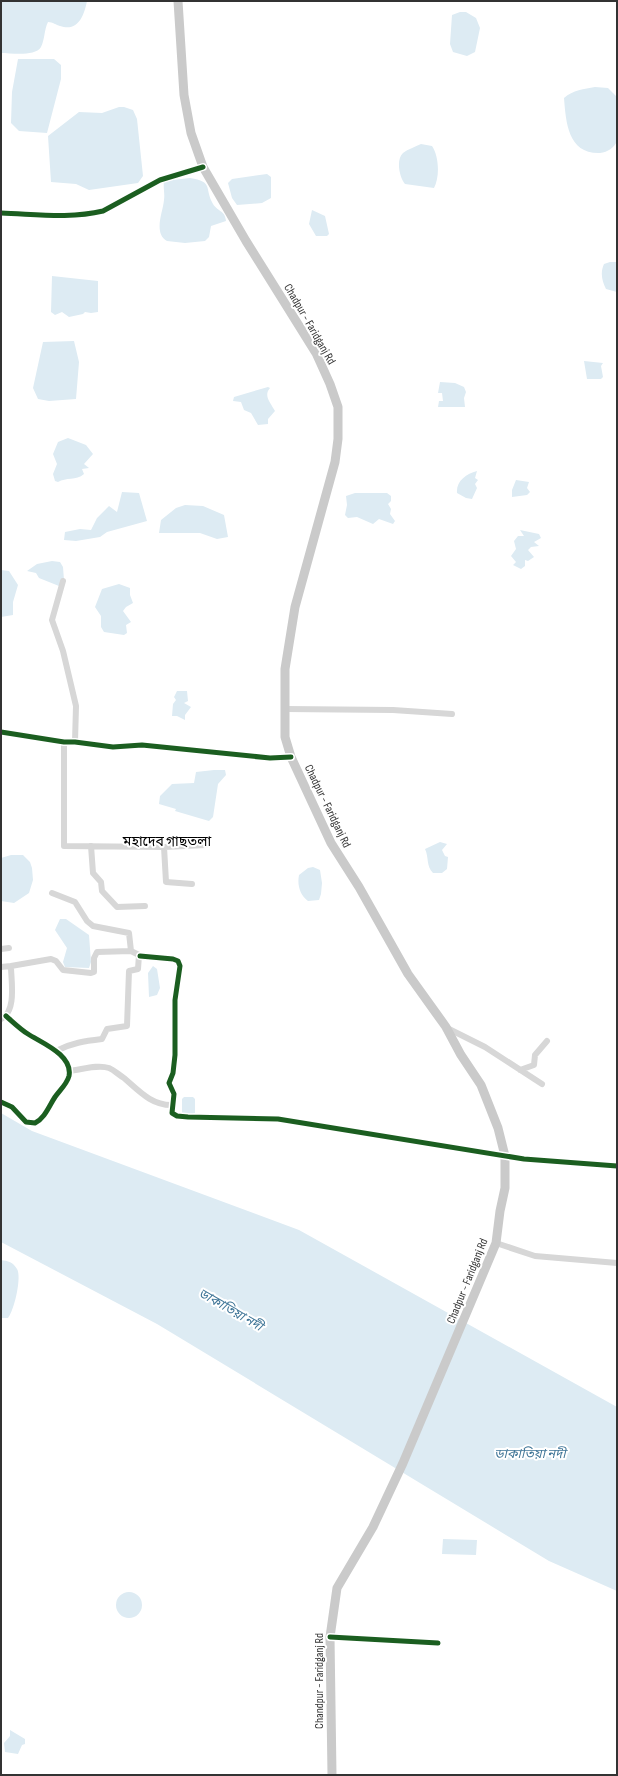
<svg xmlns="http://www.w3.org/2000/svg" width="618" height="1776" font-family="'Sofia Sans Condensed','Noto Sans Bengali',sans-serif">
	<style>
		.water { fill: #ddebf3 }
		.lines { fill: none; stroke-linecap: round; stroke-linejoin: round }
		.street { stroke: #d7d7d7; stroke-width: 6 }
		.primary { stroke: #cacaca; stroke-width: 9 }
		.cycleway-casing { stroke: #fff; stroke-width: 8 }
		.cycleway { stroke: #1b5e20; stroke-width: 5 }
		.labels { text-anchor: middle; stroke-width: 4; stroke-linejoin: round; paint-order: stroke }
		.street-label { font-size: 12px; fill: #333; stroke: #fff }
		.water-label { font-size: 13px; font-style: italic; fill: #3f7597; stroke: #fff }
		.quarter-label { font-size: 14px; fill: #000; stroke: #fff }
	</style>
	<rect width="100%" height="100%" fill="#fff"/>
	<path class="water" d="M 1,1 L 87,1 C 84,16 78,32 60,26 C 56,25 53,22 48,22 C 44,30 45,39 41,47 C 35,57 11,53 1,53 Z
		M 460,12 L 466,12 L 476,18 L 480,28 L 475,52 L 467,56 L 453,52 L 450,44 L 452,15 Z
		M 18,59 L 54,59 L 61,65 L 61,79 L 47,133 L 19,131 L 11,123 L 12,92 Z
		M 595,87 L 608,88 L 617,97 L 617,141 C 614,148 608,152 600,153 C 568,154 566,123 564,98 C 573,90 584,89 595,87 Z
		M 119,107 L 124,107 L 133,110 L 137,119 L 143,176 L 138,183 L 89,190 L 76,184 L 51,182 L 48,136 L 79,112 L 102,113 Z
		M 421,144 L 432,146 C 439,156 440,177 434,188 L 405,184 C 399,177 396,159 403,153 C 408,149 415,147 421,144 Z
		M 267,174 L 271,177 L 271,198 L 262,203 L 237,205 L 232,198 L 228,183 L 232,179 Z
		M 190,178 C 214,182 204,188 213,204 C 218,212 225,210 226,221 L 211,226 L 209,237 L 205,241 L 185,243 L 167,241 C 153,233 163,212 164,200 C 165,193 163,188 164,181 Z
		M 312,210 L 325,216 L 329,234 L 327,236 L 316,236 L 309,224 Z
		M 610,262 L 617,262 L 617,292 L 606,289 C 602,281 600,273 604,264 Z
		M 52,276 L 98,281 L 98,312 L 91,313 L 85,312 L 83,314 L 69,317 L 62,312 L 55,315 L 51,312 Z
		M 74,341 L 79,362 L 76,399 L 49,401 L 38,399 L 33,388 L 43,342 Z
		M 584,361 L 603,363 L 601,366 L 603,377 L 601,379 L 587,379 Z
		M 440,382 L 455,383 L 464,387 L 466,392 L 464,398 L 465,407 L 438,407 L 439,401 L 443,401 L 442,393 L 438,393 Z
		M 268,387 L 270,388 C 263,396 271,403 275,411 L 268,419 L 268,424 L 258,425 L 251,413 L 244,410 L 241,402 L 233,401 L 234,397 Z
		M 68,438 L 86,445 L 93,454 L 84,464 L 89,468 L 82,469 L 84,474 C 76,481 66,477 58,482 L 55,481 L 53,474 L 57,464 L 53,454 L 58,442 Z
		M 477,471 L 475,478 L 478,480 L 475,484 L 477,488 L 472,499 L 466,498 L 457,493 C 456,481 466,474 477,471 Z
		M 516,480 L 529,482 L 527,488 L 530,492 L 527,495 L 512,497 L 512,490 Z
		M 122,492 L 139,493 L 147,521 L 107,532 L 100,537 L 76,541 L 64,540 L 65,532 L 80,529 L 91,530 L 97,518 L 109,506 L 117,512 Z
		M 355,493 L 387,493 L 391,496 L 391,501 L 388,504 L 391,509 L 390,514 L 395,521 L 393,524 L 379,519 L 373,524 L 357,517 L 348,518 L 345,515 L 347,505 L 346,496 Z
		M 185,505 L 203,506 L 224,515 L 228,537 L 217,539 L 200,533 L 159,533 L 161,520 L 176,508 Z
		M 520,530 L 539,534 L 541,538 L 534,542 L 539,546 L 531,547 L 528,550 L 534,557 L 528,561 L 525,560 L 525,566 L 521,569 L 513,565 L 516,562 L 511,556 L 516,549 L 514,541 L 518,536 L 524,536 Z
		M 52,561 L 60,562 L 63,567 L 64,580 L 59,586 L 39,578 L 36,573 L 27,571 L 37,564 Z
		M 1,570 L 9,571 L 18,585 L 13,602 L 13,615 L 1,617 Z
		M 119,584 L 130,588 L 130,595 L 133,603 L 126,607 L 123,611 L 131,622 L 126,625 L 127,633 L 124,635 L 104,632 L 101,627 L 101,616 L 95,607 L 102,589 Z
		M 177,691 L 187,691 L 188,701 L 184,703 L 191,707 L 185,715 L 185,720 L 177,716 L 172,716 L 173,704 L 176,700 L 174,697 Z
		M 214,770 L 225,770 L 226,775 L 218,784 L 213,817 L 209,821 L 175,811 L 176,809 L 159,804 L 160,796 L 172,784 L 194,783 L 196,772 Z
		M 440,842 L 447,844 L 442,850 L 445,856 L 448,857 L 447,869 L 442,873 L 433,873 C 426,866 429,857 425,849 Z
		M 11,855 L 23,855 L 30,862 L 32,868 L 33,880 L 29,893 L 14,903 L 1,901 L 1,858 Z
		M 313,867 L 320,870 L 322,883 L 321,894 L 319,900 L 308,901 C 300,895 297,885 299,875 L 308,868 Z
		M 60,919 L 66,919 L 89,935 L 91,962 L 89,968 L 65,967 L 63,962 L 67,948 L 55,930 Z
		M 153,966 L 157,969 L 160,988 L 157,995 L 149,997 L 148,973 Z
		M 184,1097 L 193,1097 L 195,1099 L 195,1113 L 190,1115 L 182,1113 L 182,1099 Z
		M 1,1113 L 32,1131 L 299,1230 L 617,1407 L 617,1591 L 549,1561 L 157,1324 L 1,1242 Z
		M 1,1260 C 8,1261 13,1262 17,1269 C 22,1277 14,1311 8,1318 L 1,1318 Z
		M 443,1539 L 477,1540 L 476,1555 L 442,1554 Z
		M116 1605a13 13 0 1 1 26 0a13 13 0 1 1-26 0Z
		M 10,1730 L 25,1739 L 25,1744 L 22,1745 L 18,1754 L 5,1752 L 4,1743 L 10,1736 Z"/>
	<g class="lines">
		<path class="street" d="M 1,213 C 35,214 70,219 103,211 L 160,180 L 203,167
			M 63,581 L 52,620 L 63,651 L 76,706 L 75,742
			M 286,709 L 393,710 L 452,714
			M 1,732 L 64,742 L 75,742 L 113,747 L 142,745 L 270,758 L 291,757
			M 64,742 L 64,846 L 164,847 L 206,845
			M 91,846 L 93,873 L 101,882 L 102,891 L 117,907 L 145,906
			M 164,847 L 166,882 L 192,884
			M 52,893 L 75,902 L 87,921 L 93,926 L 129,933 L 131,951
			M 1,949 L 9,948
			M 140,956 L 173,959 L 178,961 L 180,966 L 175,1000 L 175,1055 L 173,1073 L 169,1083 L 174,1094 L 172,1113 L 177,1116 L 188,1117 L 278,1119 L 524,1159 L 617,1166
			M 11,966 L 51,959 L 56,961 L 63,970 L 91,973 L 94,972 L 94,958 L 97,952 L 131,951 L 139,955 L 138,969 L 129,971 L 127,1026 L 107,1029 L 102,1039 C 85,1041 71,1043 56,1051
			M 1,967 L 11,966 C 11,981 17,1011 1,1019
			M 447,1028 L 485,1047 L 542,1084
			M 520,1070 L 534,1065 L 535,1055 L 547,1041
			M 69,1071 C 81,1070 97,1064 109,1068 C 114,1070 119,1075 124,1078 C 139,1091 152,1106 173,1105
			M 1,1102 L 12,1107 L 26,1122 L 35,1123 C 45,1118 49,1106 55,1097 C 60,1090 67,1084 69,1076 C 73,1055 42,1043 28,1034 C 20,1029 13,1022 6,1016
			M 496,1243 L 535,1256 L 617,1263
			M 330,1637 L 438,1643"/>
		<path class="primary" d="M 178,1 L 184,95 L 191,133 L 203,167 L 246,241 L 316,353 L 330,384 L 338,407 L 338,439 L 335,462 L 295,607 L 285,669 L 285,737 L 291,757 L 331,843 L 359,887 L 408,974 L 446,1027 L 461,1055 L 481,1085 L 498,1128 L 505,1156 L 505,1188 L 500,1211 L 496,1243 L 403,1463 L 373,1527 L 337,1588 L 330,1637 L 332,1775"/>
		<g class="cycleway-casing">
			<path id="cycleway" d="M 1,213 C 35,214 70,219 103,211 L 160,180 L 203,167
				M 1,732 L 64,742 L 75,742 L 113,747 L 142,745 L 270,758 L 291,757
				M 140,956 L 173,959 L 178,961 L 180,966 L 175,1000 L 175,1055 L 173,1073 L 169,1083 L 174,1094 L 172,1113 L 177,1116 L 188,1117 L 278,1119 L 524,1159 L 617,1166
				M 1,1102 L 12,1107 L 26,1122 L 35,1123 C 45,1118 49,1106 55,1097 C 60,1090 67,1084 69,1076 C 73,1055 42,1043 28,1034 C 20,1029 13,1022 6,1016
				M 330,1637 L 438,1643"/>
		</g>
		<use href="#cycleway" class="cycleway"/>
	</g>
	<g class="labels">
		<g class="street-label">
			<text transform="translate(310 324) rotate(60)" y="4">Chadpur - Faridganj Rd</text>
			<text transform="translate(328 806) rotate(64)" y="4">Chadpur - Faridganj Rd</text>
			<text transform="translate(467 1281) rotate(-68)" y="4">Chadpur - Faridganj Rd</text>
			<text transform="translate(319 1681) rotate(-90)" y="4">Chandpur - Faridganj Rd</text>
		</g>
		<g class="water-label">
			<text transform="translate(231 1309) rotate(30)" y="5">ডাকাতিয়া নদী</text>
			<text x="530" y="1458">ডাকাতিয়া নদী</text>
		</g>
		<g class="quarter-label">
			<text x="167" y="846">মহাদেব গাছতলা</text>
		</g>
	</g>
	<rect width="618" height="1776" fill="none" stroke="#333333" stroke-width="4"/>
</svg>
